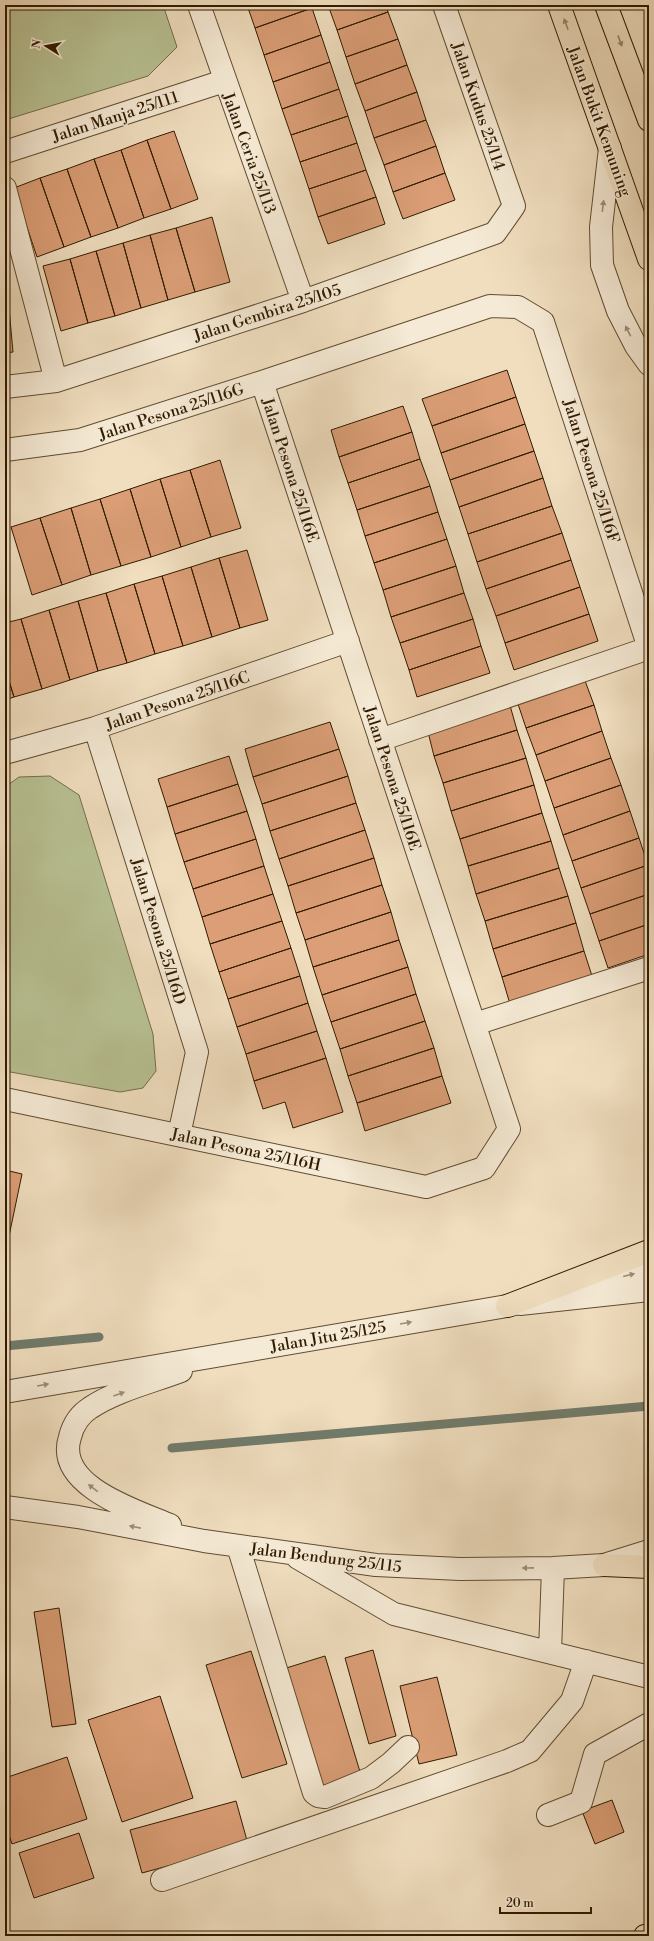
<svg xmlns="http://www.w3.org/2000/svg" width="654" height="1941" font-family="'Libre Bodoni',serif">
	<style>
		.green { fill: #b8c193; stroke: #746e4a }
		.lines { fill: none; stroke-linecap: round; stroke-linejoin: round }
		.stream { stroke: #707c6c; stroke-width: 9 }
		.building { fill: #db9e76; stroke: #311b01 }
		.minor-casing { stroke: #614c30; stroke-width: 24 }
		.major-casing { stroke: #311b01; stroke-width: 24 }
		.highway-casing { stroke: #311b01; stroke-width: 24 }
		.minor { stroke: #f5ead5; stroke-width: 22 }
		.major { stroke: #f0debf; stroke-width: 22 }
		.highway { stroke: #f0debf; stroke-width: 22 }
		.oneway { fill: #9a866a }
		.oneway2 { fill: #9d8d76 }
		.labels { text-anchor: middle; stroke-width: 3; stroke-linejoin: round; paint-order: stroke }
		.street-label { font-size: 16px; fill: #311b01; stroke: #f5ead5 }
	</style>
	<rect width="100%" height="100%" fill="#f0debf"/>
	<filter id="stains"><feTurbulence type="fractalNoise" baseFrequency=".005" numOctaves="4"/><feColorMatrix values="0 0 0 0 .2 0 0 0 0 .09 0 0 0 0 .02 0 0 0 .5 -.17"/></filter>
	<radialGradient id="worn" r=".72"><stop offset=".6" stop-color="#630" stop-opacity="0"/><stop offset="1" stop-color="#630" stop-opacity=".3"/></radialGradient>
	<path class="green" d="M 5,5 L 163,5 L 177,47 L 148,76 L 5,120 Z
		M 50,776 L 79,795 L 153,1034 L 156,1071 L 143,1088 L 120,1092 L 5,1071 L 5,787 L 19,777 Z"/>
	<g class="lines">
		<path class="stream" d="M 5,1346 L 99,1337
			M 172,1448 L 649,1406"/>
	</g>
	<path class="building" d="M 247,5 L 311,5 L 312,8 L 255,28 Z
		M 328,5 L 386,5 L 388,12 L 337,30 Z
		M 312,8 L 321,35 L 264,55 L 255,28 Z
		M 388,12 L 398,39 L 346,57 L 337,30 Z
		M 321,35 L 330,62 L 273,82 L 264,55 Z
		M 398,39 L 407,65 L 355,84 L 346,57 Z
		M 330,62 L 339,89 L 282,109 L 273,82 Z
		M 407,65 L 417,92 L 365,111 L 355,84 Z
		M 339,89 L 348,116 L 291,135 L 282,109 Z
		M 417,92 L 426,120 L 374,138 L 365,111 Z
		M 348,116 L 357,143 L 300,162 L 291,135 Z
		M 426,120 L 436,146 L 384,165 L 374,138 Z
		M 174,131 L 198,199 L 171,209 L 147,140 Z
		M 147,140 L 171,209 L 144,218 L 121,150 Z
		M 357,143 L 366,170 L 309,189 L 300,162 Z
		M 436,146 L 445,173 L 393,192 L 384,165 Z
		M 121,150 L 144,218 L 118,228 L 94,159 Z
		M 94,159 L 118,228 L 91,237 L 67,169 Z
		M 67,169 L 91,237 L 64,247 L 40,178 Z
		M 366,170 L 376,197 L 318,217 L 309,189 Z
		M 445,173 L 455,200 L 403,219 L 393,192 Z
		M 40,178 L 64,247 L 37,257 L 14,188 Z
		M 376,197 L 385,224 L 328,244 L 318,217 Z
		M 212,217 L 230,282 L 195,292 L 176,228 Z
		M 176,228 L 195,292 L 168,300 L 150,235 Z
		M 150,235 L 168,300 L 141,308 L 123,243 Z
		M 123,243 L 141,308 L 115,316 L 96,251 Z
		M 96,251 L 115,316 L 88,323 L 70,259 Z
		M 70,259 L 88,323 L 61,331 L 43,266 Z
		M 5,286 L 7,286 L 13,352 L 5,353 Z
		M 507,370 L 516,397 L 432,426 L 422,399 Z
		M 516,397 L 525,424 L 441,453 L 432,426 Z
		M 403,406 L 412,432 L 339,457 L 331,430 Z
		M 525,424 L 534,451 L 450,480 L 441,453 Z
		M 412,432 L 420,459 L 348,483 L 339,457 Z
		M 534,451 L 543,478 L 459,507 L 450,480 Z
		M 420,459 L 430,486 L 357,510 L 348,483 Z
		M 220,460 L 241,528 L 211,537 L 190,470 Z
		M 190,470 L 211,537 L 181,547 L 160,479 Z
		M 543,478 L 552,506 L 468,534 L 459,507 Z
		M 160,479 L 181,547 L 151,557 L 130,489 Z
		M 430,486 L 438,512 L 365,536 L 357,510 Z
		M 130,489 L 151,557 L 121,566 L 100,499 Z
		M 100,499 L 121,566 L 91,575 L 71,508 Z
		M 552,506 L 562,533 L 477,562 L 468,534 Z
		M 71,508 L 91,575 L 62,585 L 40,518 Z
		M 438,512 L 447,539 L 374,563 L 365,536 Z
		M 40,518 L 62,585 L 32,595 L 11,527 Z
		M 562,533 L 571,560 L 486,589 L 477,562 Z
		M 5,537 L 9,538 L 5,564 Z
		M 447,539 L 456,566 L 383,590 L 374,563 Z
		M 247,550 L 268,620 L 240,628 L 219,558 Z
		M 219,558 L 240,628 L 212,637 L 191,567 Z
		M 571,560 L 580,587 L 496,616 L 486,589 Z
		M 456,566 L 464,593 L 391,617 L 383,590 Z
		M 191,567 L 212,637 L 183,646 L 162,576 Z
		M 162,576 L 183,646 L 155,654 L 134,584 Z
		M 134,584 L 155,654 L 127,663 L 106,593 Z
		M 580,587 L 589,614 L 505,643 L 496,616 Z
		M 106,593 L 127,663 L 98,671 L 78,601 Z
		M 464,593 L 473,619 L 400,643 L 391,617 Z
		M 78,601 L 98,671 L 70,680 L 49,610 Z
		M 49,610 L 70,680 L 42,689 L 21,619 Z
		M 589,614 L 598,641 L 514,670 L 505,643 Z
		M 21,619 L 42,689 L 14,697 L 5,668 L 5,623 Z
		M 473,619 L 481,646 L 409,670 L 400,643 Z
		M 481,646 L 490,673 L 417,697 L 409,670 Z
		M 5,668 L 14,697 L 5,700 Z
		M 584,678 L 594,705 L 526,728 L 517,701 Z
		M 509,702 L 517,730 L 434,756 L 427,728 Z
		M 594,705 L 602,731 L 536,755 L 526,728 Z
		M 330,722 L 339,749 L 253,777 L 245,749 Z
		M 517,730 L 526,758 L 443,783 L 434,756 Z
		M 602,731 L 611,758 L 545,781 L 536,755 Z
		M 339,749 L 348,776 L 262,804 L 253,777 Z
		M 229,756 L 238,784 L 167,807 L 158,779 Z
		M 526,758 L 534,785 L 451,811 L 443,783 Z
		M 611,758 L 621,785 L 554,808 L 545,781 Z
		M 348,776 L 356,803 L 270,831 L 262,804 Z
		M 238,784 L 247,811 L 175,834 L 167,807 Z
		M 534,785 L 542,813 L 460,839 L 451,811 Z
		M 621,785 L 630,811 L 563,835 L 554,808 Z
		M 356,803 L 365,830 L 279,859 L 270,831 Z
		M 247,811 L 256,839 L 184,862 L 175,834 Z
		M 630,811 L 639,838 L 572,861 L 563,835 Z
		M 542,813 L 551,841 L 468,866 L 460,839 Z
		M 365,830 L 374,858 L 288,886 L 279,859 Z
		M 639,838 L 648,865 L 581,888 L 572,861 Z
		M 256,839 L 264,866 L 193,889 L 184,862 Z
		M 551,841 L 559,868 L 476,894 L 468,866 Z
		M 374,858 L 382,885 L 296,913 L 288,886 Z
		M 648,865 L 649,894 L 590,914 L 581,888 Z
		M 264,866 L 273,894 L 202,917 L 193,889 Z
		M 559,868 L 568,896 L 485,921 L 476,894 Z
		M 382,885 L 391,912 L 305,940 L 296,913 Z
		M 273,894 L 282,921 L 210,944 L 202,917 Z
		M 649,894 L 649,924 L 599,941 L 590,914 Z
		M 568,896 L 576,923 L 493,949 L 485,921 Z
		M 391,912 L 399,940 L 313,967 L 305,940 Z
		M 282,921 L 291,948 L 219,972 L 210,944 Z
		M 576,923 L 584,951 L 502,977 L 493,949 Z
		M 649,924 L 649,954 L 608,968 L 599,941 Z
		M 399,940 L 408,967 L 322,995 L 313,967 Z
		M 291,948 L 300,976 L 228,999 L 219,972 Z
		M 584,951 L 593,979 L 510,1004 L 502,977 Z
		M 408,967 L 416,994 L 331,1022 L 322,995 Z
		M 300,976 L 308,1003 L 237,1027 L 228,999 Z
		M 416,994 L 425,1021 L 340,1049 L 331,1022 Z
		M 308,1003 L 317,1031 L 246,1054 L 237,1027 Z
		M 425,1021 L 434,1048 L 348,1076 L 340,1049 Z
		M 317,1031 L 326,1058 L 254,1081 L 246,1054 Z
		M 434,1048 L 442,1076 L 357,1103 L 348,1076 Z
		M 326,1058 L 343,1112 L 293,1128 L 285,1102 L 263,1109 L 254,1081 Z
		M 442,1076 L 451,1103 L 365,1131 L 357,1103 Z
		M 5,1170 L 22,1174 L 8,1241 L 5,1240 Z
		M 59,1608 L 76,1724 L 52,1727 L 34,1612 Z
		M 373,1650 L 396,1736 L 369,1744 L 345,1658 Z
		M 251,1651 L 287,1764 L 242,1778 L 206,1665 Z
		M 325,1656 L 361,1775 L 319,1787 L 283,1669 Z
		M 437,1677 L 457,1755 L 419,1764 L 400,1686 Z
		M 5,1687 L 10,1703 L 5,1704 Z
		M 160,1696 L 193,1798 L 122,1822 L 88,1720 Z
		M 67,1757 L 87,1819 L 12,1844 L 5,1823 L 5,1778 Z
		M 612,1800 L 624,1832 L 595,1844 L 582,1811 Z
		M 236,1801 L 248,1844 L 142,1873 L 130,1830 Z
		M 79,1833 L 94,1878 L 34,1898 L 19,1853 Z"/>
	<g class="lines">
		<g class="minor-casing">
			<path id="minor" d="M 199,5 L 303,301
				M 610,148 L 601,227 L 602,265 L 618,311 L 636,346 L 649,364
				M 5,152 L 224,81
				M 5,188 L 56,381
				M 5,387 L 56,381 L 303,301 L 495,233 L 514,206 L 444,5
				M 5,450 L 80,440 L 262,382 L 490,306 L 518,307 L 543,322 L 649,648
				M 95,728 L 197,1052 L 179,1135
				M 380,740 L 649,648
				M 5,753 L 95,728 L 348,641
				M 475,1024 L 649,968
				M 5,1099 L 426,1187 L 484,1168 L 509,1129 L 262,382
				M 567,1291 L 649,1270
				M 520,1304 L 649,1290
				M 5,1392 L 507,1306 L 526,1301
				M 5,1507 L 78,1517 L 204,1541 L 376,1565 L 460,1569 L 553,1568 L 604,1565 L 649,1551
				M 170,1525 C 137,1511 54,1486 70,1437 C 73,1425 79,1415 90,1408 C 115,1391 152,1382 181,1371
				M 238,1546 L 314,1793 L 318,1796 L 325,1797 L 371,1778 L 391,1763 L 408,1747
				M 298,1558 L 394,1614 L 649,1677
				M 550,1652 L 553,1568
				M 548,1815 L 581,1802 L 595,1754 L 649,1724
				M 162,1880 L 507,1761 L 530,1751 L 572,1701 L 586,1661"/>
		</g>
		<g class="major-casing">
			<path id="major" d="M 559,5 L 649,259
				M 606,5 L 649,120
				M 507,1306 L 649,1251"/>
		</g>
		<g class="highway-casing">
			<path id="highway" d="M 604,1565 L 649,1567
				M 645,1936 L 649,1935"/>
		</g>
		<use href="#minor" class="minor"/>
		<use href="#major" class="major"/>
		<use href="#highway" class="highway"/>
	</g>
	<defs><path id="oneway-solid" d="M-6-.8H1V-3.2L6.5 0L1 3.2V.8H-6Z"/></defs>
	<g class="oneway">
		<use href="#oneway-solid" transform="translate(566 24) rotate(-110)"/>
		<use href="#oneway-solid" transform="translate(620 41) rotate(70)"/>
	</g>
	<g class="oneway2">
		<use href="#oneway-solid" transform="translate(603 206) rotate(-83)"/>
		<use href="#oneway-solid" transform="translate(628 331) rotate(-117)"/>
		<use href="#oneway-solid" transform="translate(629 1275) rotate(-14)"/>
		<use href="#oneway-solid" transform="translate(406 1323) rotate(-10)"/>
		<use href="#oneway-solid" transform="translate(43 1385) rotate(-10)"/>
		<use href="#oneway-solid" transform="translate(119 1394) rotate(-20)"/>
		<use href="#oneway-solid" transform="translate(93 1488) rotate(-143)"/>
		<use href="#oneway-solid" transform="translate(135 1527) rotate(-169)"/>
		<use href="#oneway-solid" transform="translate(528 1568) rotate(179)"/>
	</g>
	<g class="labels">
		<g class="street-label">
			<text transform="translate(479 106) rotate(71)" y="6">Jalan Kudus 25/114</text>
			<text transform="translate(115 116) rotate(-18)" y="6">Jalan Manja 25/111</text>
			<text transform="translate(600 121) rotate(70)" y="6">Jalan Bukit Kemuning</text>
			<text transform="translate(250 153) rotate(70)" y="6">Jalan Ceria 25/113</text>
			<text transform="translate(267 312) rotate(-18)" y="6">Jalan Gembira 25/105</text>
			<text transform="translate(171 411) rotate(-18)" y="6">Jalan Pesona 25/116G</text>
			<text transform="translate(291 470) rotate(72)" y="6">Jalan Pesona 25/116E</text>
			<text transform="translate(592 471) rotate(72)" y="6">Jalan Pesona 25/116F</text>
			<text transform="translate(177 700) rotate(-19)" y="6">Jalan Pesona 25/116C</text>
			<text transform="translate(393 778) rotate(72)" y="6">Jalan Pesona 25/116E</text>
			<text transform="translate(159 931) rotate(73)" y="6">Jalan Pesona 25/116D</text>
			<text transform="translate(246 1149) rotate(12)" y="6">Jalan Pesona 25/116H</text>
			<text transform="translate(328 1336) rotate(-10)" y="6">Jalan Jitu 25/125</text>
			<text transform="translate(326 1557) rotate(7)" y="6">Jalan Bendung 25/115</text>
		</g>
	</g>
	<rect width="654" height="1941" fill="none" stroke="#f0debf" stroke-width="20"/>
	<rect x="6" y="6" width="642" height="1929" fill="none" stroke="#311b01" stroke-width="2"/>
	<rect x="10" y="10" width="634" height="1921" fill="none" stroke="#311b01"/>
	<g transform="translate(46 46) rotate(281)" stroke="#f5ead5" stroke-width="3" paint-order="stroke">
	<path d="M0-3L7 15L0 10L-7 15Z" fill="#311b01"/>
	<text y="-6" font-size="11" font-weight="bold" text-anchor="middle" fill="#311b01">N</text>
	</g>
	<path d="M500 1907v6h91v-6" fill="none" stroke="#311b01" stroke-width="2"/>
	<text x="506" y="1907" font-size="12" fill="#311b01" stroke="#f5ead5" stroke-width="3" paint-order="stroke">20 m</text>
	<rect width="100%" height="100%" filter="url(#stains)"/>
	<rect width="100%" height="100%" fill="url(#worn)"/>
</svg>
